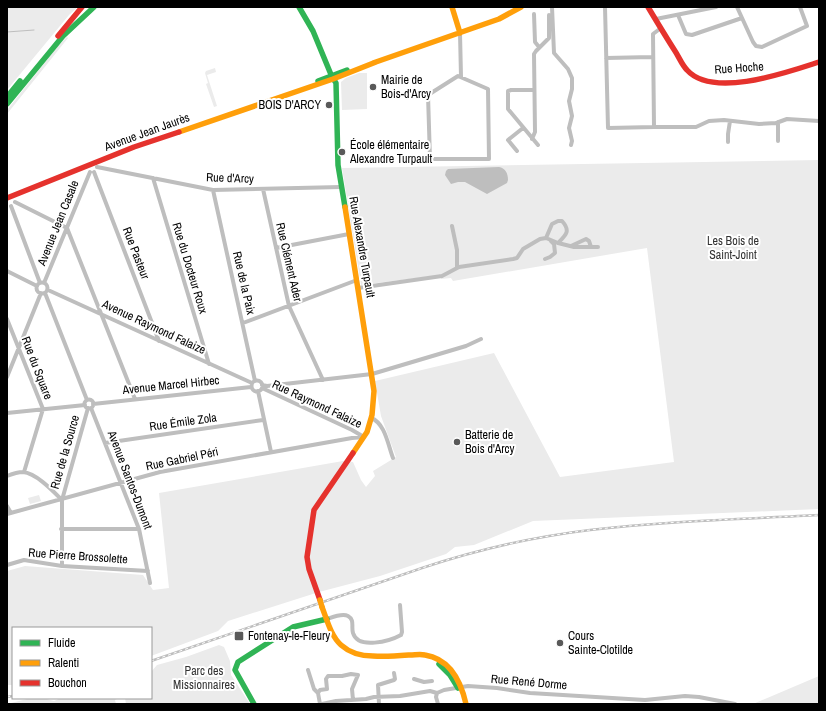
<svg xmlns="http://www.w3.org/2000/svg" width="826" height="711" font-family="'Archivo Narrow',sans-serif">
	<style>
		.green { fill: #ebebeb }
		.water { fill: #bebebe }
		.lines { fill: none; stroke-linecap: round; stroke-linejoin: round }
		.stream { stroke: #bebebe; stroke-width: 1 }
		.street { stroke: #bebebe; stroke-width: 4 }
		.fast { stroke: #30b455; stroke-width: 5.5 }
		.slow { stroke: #ff9f0a; stroke-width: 5.5 }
		.jam { stroke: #e5322d; stroke-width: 5.5 }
		.rail-casing { stroke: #bebebe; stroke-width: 2.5 }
		.rail { stroke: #fff; stroke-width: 1; stroke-dasharray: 3; stroke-linecap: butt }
		.slow-bridge { stroke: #ff9f0a; stroke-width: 5.5 }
		.poi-dot { fill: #595959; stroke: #fff; stroke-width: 1.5 }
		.labels { text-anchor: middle; stroke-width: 4; stroke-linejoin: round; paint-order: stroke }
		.street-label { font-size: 12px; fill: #000; stroke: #fff }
		.poi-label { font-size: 12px; fill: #000; stroke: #fff; text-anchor: start }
		.park-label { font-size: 12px; fill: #323232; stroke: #fff }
	</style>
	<rect width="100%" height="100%" fill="#fff"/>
	<path class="green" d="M 7,7 L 78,7 L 69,15 L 7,90 Z
		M 67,37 L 68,38 L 7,114 L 7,110 L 59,45 Z
		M 215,68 L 216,72 L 207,75 L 217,106 L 214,107 L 206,84 L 208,83 L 205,73 L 206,71 Z
		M 359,73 L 367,73 L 367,109 L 342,110 L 341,82 L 346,78 Z
		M 819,160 L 819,509 L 533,521 L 474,545 L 455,547 L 446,554 L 380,576 L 319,592 L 228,621 L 218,631 L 151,656 L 151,628 L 13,628 L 13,685 L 7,685 L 7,571 L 25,566 L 143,575 L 153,590 L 169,588 L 159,493 L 343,461 L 353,462 L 361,480 L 366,487 L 375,476 L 373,471 L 396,457 L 381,416 L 375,381 L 494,353 L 560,477 L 674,462 L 647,248 L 453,281 L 451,278 L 441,279 L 440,275 L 361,285 L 342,168 Z
		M 39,495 L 41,501 L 30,504 L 28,498 Z
		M 219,645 L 224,647 L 230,661 L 231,675 L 250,704 L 126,704 L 125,698 L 151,698 L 151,672 L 157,665 L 186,657 Z
		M 819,676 L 819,704 L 753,704 Z
		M 31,698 L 43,698 L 54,701 L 61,698 L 119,698 L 115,700 L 116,704 L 7,704 Z"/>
	<path class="water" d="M 499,167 C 505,168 508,173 508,180 L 507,183 L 487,194 L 465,182 L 458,182 L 451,184 L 445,175 L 446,171 L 448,169 Z"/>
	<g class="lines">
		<path class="stream" d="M 7,32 L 34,30"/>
		<path class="street" d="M 552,7 L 554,53 L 568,69 L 572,78 L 572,89 L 569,101 L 572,116 L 569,128 L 572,141 L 571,145
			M 605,7 L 608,128 L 654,127 L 653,34 L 661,28
			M 737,7 L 753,42 L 756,46 L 762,47 L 807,26 L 800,7
			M 534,14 L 535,42 L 539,47
			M 678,15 L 686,34 L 692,35 L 742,18
			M 656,19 L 716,7
			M 460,33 L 461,77
			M 606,58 L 652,57
			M 458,76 L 488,89 L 489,159 L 430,159 L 428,95 Z
			M 534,90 L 511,90 L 508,91 L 508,109 L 538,145
			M 654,127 L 696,127 L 709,121 L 724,120 L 759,124 L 776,123 L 787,119 L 819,121
			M 532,139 L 535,132 L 534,54 L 536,51 L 549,38 L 549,15
			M 778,141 L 778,122
			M 728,142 L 728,134 L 730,121
			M 517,151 L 508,140 L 523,128
			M 97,167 L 213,190 L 341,187
			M 94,172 L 159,341
			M 153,178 L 209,364
			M 263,189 L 289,306 L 323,380
			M 213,190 L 255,381
			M 15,202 L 67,228 L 135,399
			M 11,206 L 40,283
			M 452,226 L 457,250 L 457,268
			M 546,238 L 552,224 L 558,221 L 562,221 C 571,231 566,235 558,243
			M 571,246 L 586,239 L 589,241 L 591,247
			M 276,248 L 349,234
			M 545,259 L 550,257 L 555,253 L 554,244 L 551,241
			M 7,271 L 37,286
			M36.5 288a5.5 5.5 0 1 1 11 0a5.5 5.5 0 1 1-11 0Z
			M 44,283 L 90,172
			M 358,288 L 442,276 L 459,267 L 513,259 L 517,258 L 523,249 L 540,239 L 546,238 L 558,243 L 574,247 L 598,247
			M 48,290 L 252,383
			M 45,293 L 87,400
			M 7,319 L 43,409 L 24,472
			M 243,323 L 357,280
			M 7,377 L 41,293
			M251.5 386a5.5 5.5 0 1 1 11 0a5.5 5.5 0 1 1-11 0Z
			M 262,385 L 267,386 L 372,374 L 466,346 L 481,339
			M 262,388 L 352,430 L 364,437
			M 258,391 L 271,452
			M84.5 404a4.5 4.5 0 1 1 9 0a4.5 4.5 0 1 1-9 0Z
			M 93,404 L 251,387
			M 91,408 L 139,529 L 150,583
			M 7,413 L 85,405
			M 371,418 C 385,423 388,445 393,458
			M 105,443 L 263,420
			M 7,476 C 12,474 18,472 23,472 C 36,473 53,491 62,500
			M 7,506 L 11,513
			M 7,514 L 160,472 L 352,438 L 364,437
			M 61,529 L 139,529
			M 7,565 L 24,560 L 62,566 L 148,571
			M 62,566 L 62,500 L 88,408
			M 327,619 C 333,617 342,613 348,616 C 355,620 351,627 353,633 C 358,650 390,641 401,635 L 402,632 L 400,605
			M 308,670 L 314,689 L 318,693
			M 414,679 L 424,682 L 432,681
			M 437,693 L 436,697 L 438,704
			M 320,704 L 318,693 L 320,690 L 327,689 L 326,679 L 328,676 L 342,676 L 351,674 L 358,675 L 352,689 L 353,700
			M 322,704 L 336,701 L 366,699 L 374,697 L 400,696 L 430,691 L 437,693 L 444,690 L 468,686 L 497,688 L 530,693 L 645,700 L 685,696 L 699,697 L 735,704
			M 379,704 L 378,685 L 394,680 L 395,679 L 394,673"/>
		<path class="fast" d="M 299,7 L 313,31 L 332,77 L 336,83 L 338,165 L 345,207
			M 318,81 L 347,70
			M 7,97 L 20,81
			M 7,104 L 63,36 L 94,7
			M 439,664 L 450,675 L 458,688
			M 254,704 L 235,670 L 238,662 L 293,627 L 327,619"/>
		<path class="slow" d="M 452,7 L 460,33
			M 373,63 L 499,19 L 521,7
			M 179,132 L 333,79 L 376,62
			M 345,207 L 374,391 L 372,415 L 367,432 L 353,453
			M 322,607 C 327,620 331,636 341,645 C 350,653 361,656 373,656 C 385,657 397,656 410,655 C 415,655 420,654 425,655 C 450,659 461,682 466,704"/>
		<path class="jam" d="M 648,7 C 657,22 666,37 675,51 C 679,57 682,65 687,70 C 713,99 788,72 819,62
			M 58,36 L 82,7
			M 7,198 L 134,147 L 179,132
			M 320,600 L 309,569 L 307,557 L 314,510 L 353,453"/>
		<g class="rail-casing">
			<path id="rail" d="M 151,661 L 422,568 C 476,550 532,537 590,530 C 666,521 743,519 819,515
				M 7,697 L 13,696"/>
		</g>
		<use href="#rail" class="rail"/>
		<path class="slow-bridge" d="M 320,600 L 322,607"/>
	</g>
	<g class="poi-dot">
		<circle cx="373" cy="87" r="4"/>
		<circle cx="329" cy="105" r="4"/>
		<circle cx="342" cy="152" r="4"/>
		<circle cx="457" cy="442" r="4"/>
		<rect x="234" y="631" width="10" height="10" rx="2"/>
		<circle cx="560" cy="643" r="4"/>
	</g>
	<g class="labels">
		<g class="street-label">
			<text transform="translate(739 68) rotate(-4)" y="4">Rue Hoche</text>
			<text transform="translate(147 132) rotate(-20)" y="4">Avenue Jean Jaurès</text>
			<text transform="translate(230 178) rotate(2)" y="4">Rue d'Arcy</text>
			<text transform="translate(58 223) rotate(-68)" y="4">Avenue Jean Casale</text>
			<text transform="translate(362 247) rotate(80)" y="4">Rue Alexandre Turpault</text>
			<text transform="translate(136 253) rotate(69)" y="4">Rue Pasteur</text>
			<text transform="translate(289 262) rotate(77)" y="4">Rue Clément Ader</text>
			<text transform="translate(190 268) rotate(73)" y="4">Rue du Docteur Roux</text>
			<text transform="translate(244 283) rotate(77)" y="4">Rue de la Paix</text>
			<text transform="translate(154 327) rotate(25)" y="4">Avenue Raymond Falaize</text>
			<text transform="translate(37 368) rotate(69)" y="4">Rue du Square</text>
			<text transform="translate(171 385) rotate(-6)" y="4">Avenue Marcel Hirbec</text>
			<text transform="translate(317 404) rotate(25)" y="4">Rue Raymond Falaize</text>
			<text transform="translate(183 422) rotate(-8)" y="4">Rue Émile Zola</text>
			<text transform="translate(65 452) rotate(-74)" y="4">Rue de la Source</text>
			<text transform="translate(182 459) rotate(-12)" y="4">Rue Gabriel Péri</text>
			<text transform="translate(130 480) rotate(69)" y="4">Avenue Santos-Dumont</text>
			<text transform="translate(78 556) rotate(4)" y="4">Rue Pierre Brossolette</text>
			<text transform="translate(529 682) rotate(5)" y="4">Rue René Dorme</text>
		</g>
		<g class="poi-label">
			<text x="381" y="84">Mairie de<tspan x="381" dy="14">Bois-d'Arcy</tspan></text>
			<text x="321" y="109" text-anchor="end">BOIS D'ARCY</text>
			<text x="350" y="149">École élémentaire<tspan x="350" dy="14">Alexandre Turpault</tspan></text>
			<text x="465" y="439">Batterie de<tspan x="465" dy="14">Bois d'Arcy</tspan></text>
			<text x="248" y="640">Fontenay-le-Fleury</text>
			<text x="568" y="640">Cours<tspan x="568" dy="14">Sainte-Clotilde</tspan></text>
		</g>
		<g class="park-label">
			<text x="733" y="245">Les Bois de<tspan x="733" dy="14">Saint-Joint</tspan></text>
			<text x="204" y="675">Parc des<tspan x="204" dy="14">Missionnaires</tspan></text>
		</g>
	</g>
	<rect width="826" height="711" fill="none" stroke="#000000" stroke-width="16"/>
	<rect x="12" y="627" width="140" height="72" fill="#ffffff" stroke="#999999"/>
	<rect x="20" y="640" width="20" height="6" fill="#30b455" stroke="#999999"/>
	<text x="48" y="647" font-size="12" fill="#000000">Fluide</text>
	<rect x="20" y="660" width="20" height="6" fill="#ff9f0a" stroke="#999999"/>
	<text x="48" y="667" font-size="12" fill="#000000">Ralenti</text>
	<rect x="20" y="680" width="20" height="6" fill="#e5322d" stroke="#999999"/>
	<text x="48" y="687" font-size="12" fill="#000000">Bouchon</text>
</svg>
